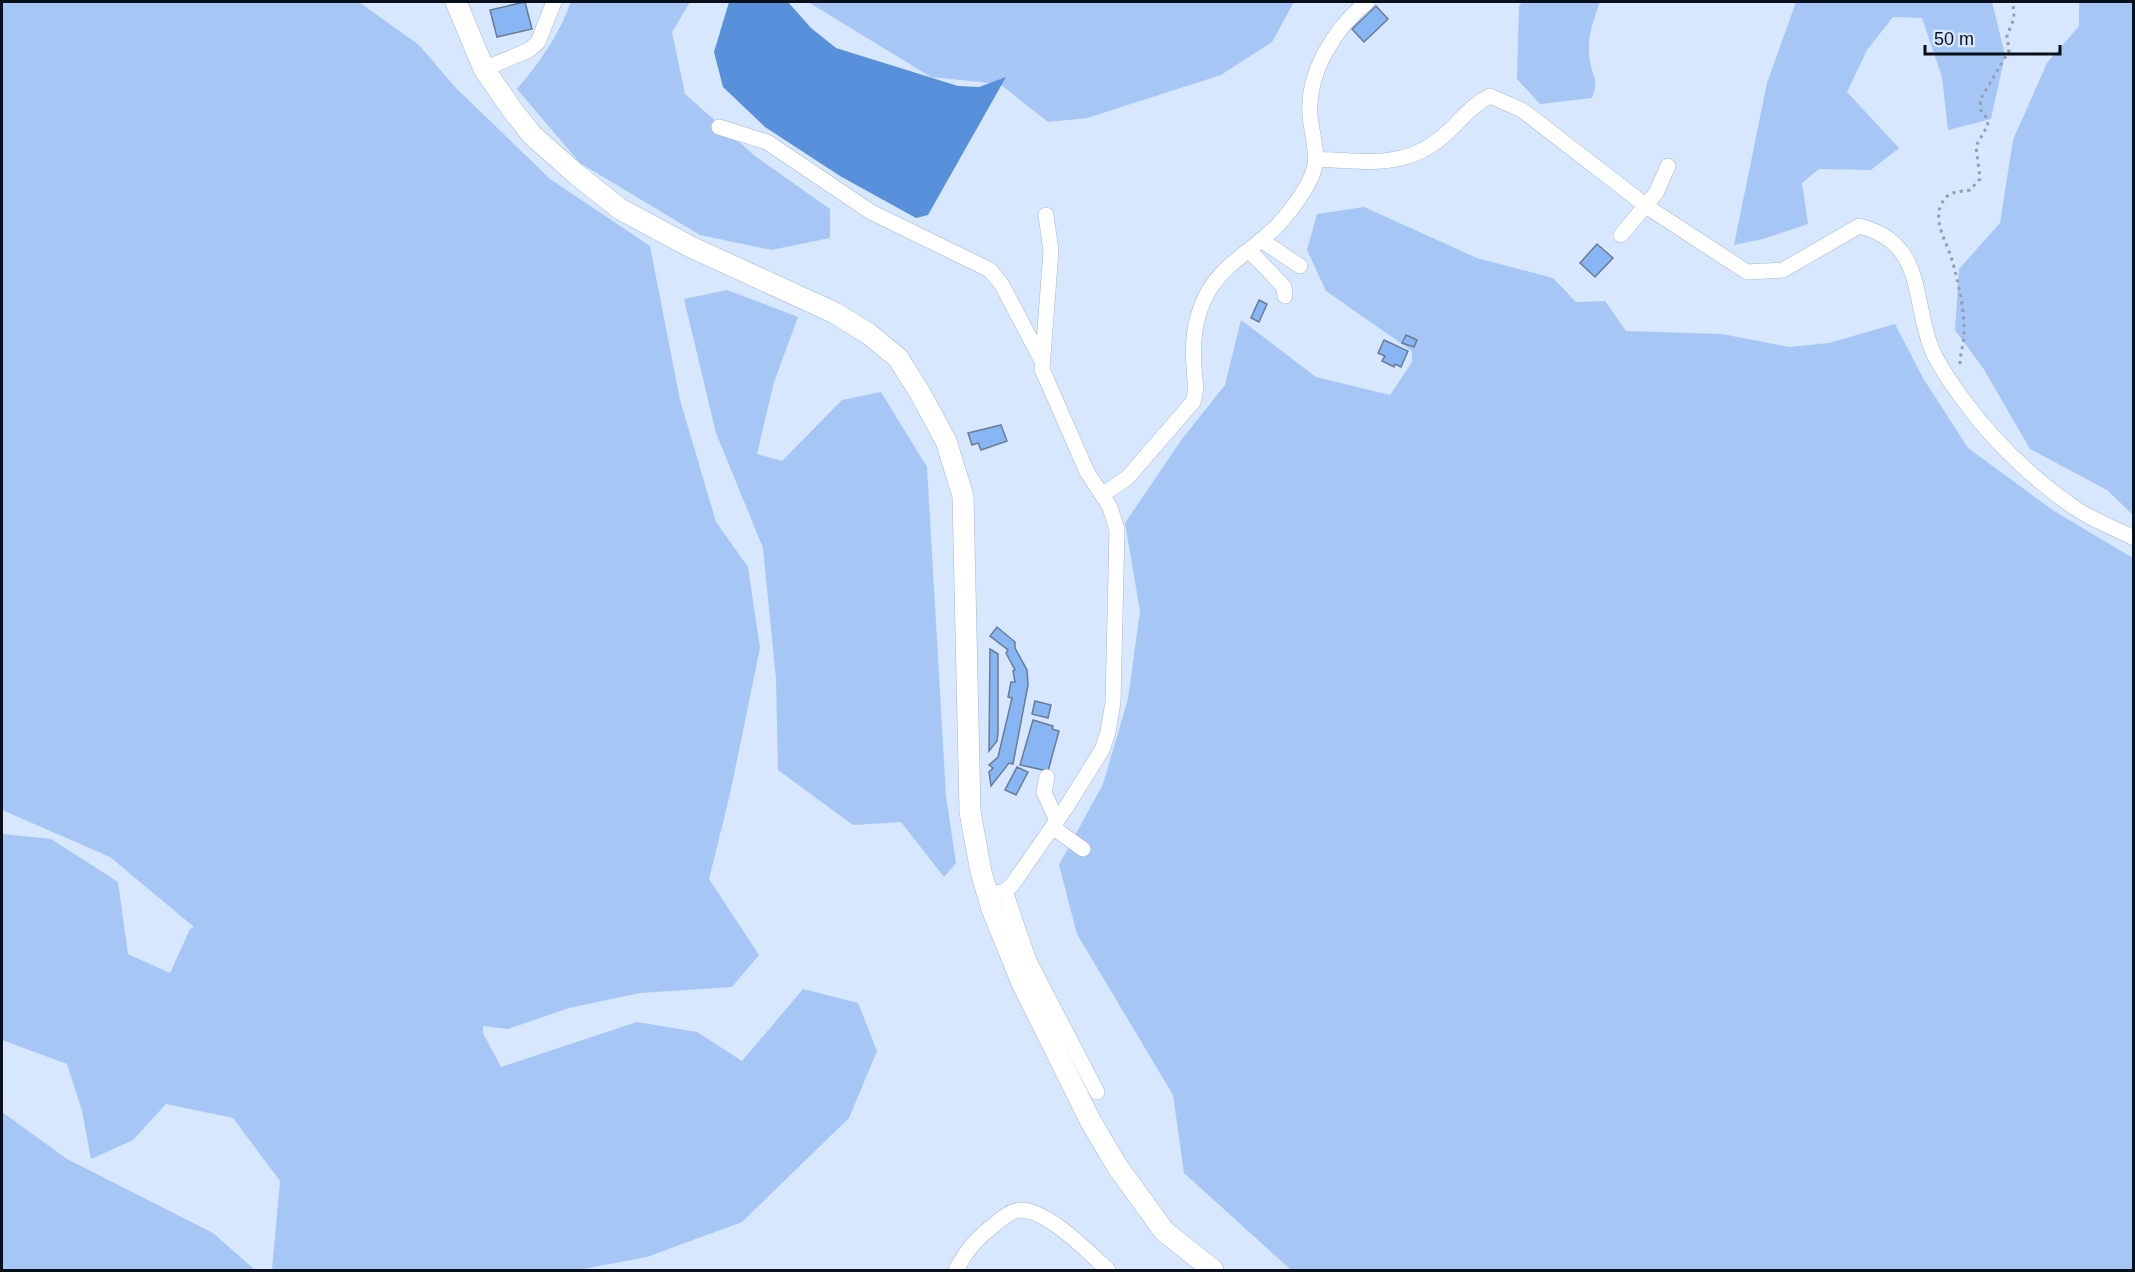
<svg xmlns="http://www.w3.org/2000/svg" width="2135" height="1272" font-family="Arial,sans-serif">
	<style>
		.green { fill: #a6c7f6 }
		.water { fill: #5990dc }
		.building { fill: #88b5f4; stroke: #6a7c96; stroke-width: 1.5 }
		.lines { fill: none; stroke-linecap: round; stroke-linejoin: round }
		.street-casing { stroke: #a4b7d2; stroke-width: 16 }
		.secondary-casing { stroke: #a4b7d2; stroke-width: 22 }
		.path { stroke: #919eb0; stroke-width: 3; stroke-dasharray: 3 4.5; stroke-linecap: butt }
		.street { stroke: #fff; stroke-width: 15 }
		.secondary { stroke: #fff; stroke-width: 21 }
	</style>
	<rect width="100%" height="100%" fill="#d7e7fe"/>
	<path class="green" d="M 2,2 L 359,2 L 419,45 L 455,87 L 550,179 L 650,246 L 680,400 L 716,522 L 748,567 L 760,648 L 730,794 L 709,879 L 759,955 L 732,987 L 640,993 L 569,1008 L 508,1029 L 483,1026 L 483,1033 L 501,1067 L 637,1022 L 697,1032 L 742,1061 L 803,989 L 858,1003 L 877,1051 L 849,1118 L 742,1222 L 647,1257 L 578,1270 L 272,1270 L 280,1181 L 233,1118 L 166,1104 L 133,1140 L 91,1159 L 82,1111 L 67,1064 L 2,1040 L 2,834 L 51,839 L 118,882 L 128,954 L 170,973 L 190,929 L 194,927 L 110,857 L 2,810 Z
		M 571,2 L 690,2 L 672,32 L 685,94 L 755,156 L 830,209 L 830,238 L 771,250 L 700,235 L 580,163 L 517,89 C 540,62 559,35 571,2 Z
		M 808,2 L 1294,2 L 1272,42 L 1221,75 L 1087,118 L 1048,122 L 1000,84 L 931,77 Z
		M 1522,2 L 1600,2 C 1593,20 1586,42 1590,62 C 1593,79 1599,79 1592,98 L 1540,104 L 1517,79 L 1519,6 Z
		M 1796,2 L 1992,2 L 2005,55 L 1991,119 L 1948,130 L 1942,77 L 1922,18 L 1893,17 L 1867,50 L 1847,92 L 1899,148 L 1871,170 L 1819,169 L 1802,183 L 1808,224 L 1763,239 L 1734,245 L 1767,83 Z
		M 2079,2 L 2133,2 L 2133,515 L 2107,490 L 2030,449 L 1983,368 L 1955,330 L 1959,269 L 2000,223 L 2013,140 L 2047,63 L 2079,26 Z
		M 1364,207 L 1477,258 L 1553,278 L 1576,302 L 1605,301 L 1626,331 L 1722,334 L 1789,347 L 1829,343 L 1895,324 L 1923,378 L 1968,448 L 2054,511 L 2133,558 L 2133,1270 L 1291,1270 L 1184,1173 L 1173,1095 L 1077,934 L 1059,865 L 1103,784 L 1128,699 L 1140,611 L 1125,523 L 1182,439 L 1225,385 L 1241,320 L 1316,377 L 1390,395 L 1412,362 L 1412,351 L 1326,291 L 1307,250 L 1317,214 Z
		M 727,290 L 798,317 L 774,382 L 757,454 L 782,461 L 842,400 L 881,392 L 927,467 L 946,796 L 956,863 L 944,877 L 901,822 L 853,825 L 778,770 L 776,679 L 763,548 L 716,433 L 684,299 Z
		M 2,1112 L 67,1159 L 213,1233 L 255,1270 L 2,1270 Z"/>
	<path class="water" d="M 729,2 L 788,2 L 811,28 L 836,48 L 958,86 L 979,87 L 1006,77 L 928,215 L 916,218 L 840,176 L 765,127 L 723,87 L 714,52 Z"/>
	<path class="building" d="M 525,2 L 532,29 L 497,37 L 490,10 Z
		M 1376,6 L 1388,19 L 1364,42 L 1352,29 Z
		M 1597,244 L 1613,258 L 1595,277 L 1580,263 Z
		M 1259,300 L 1267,304 L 1259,322 L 1251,318 Z
		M 1406,335 L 1417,340 L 1414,347 L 1402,343 Z
		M 1384,340 L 1408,351 L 1401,367 L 1395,364 L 1394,367 L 1382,361 L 1385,356 L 1378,353 Z
		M 1001,425 L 1007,441 L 981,450 L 978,443 L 972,445 L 968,433 Z
		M 997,627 L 1015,642 L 1015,648 L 1027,670 L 1028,685 L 1013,764 L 1009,763 L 991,786 L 989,772 L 993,768 L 989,765 L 998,757 L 1012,698 L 1008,697 L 1011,682 L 1015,682 L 1013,671 L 1015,670 L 1006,653 L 1008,650 L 990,636 Z
		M 990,649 L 998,654 L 998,733 L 997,741 L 989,751 Z
		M 1035,701 L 1051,705 L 1048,718 L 1032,714 Z
		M 1033,720 L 1053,726 L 1052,729 L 1059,731 L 1048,771 L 1020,765 Z
		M 1017,767 L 1028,772 L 1016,795 L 1005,790 Z"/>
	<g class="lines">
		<g class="street-casing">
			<path id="street" d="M 484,69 L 529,50 L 538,42 L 554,2
				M 719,127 L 767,142 L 871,212 L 990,270 L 1002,285 L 1042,361
				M 1315,159 C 1357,161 1401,169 1437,141 C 1457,127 1467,107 1490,96 L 1522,110 L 1649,208 L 1747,272 L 1783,270 L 1859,226 C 1925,242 1912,298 1931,347 C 1937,363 1951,383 1962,398 C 1992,440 2030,476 2072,506 C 2090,519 2114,528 2134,538
				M 1621,235 L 1656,193 L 1668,166
				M 1261,240 L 1300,266
				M 1249,250 L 1284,287 L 1285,296
				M 1102,495 L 1127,478 L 1193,402 C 1198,389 1194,379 1194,366 C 1192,339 1195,316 1208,292 C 1222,267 1247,253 1267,235 C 1283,222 1309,189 1314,169 C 1319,154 1311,131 1310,115 C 1307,72 1335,28 1367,2
				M 1047,777 L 1044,792 L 1057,821
				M 1052,827 L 1083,849
				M 1005,891 L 1029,961 L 1097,1092
				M 988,895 L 1005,891 L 1012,885 L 1067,806 L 1102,750 L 1108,732 L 1113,702 L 1117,530 L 1110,507 L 1087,472 L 1042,369 L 1051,251 L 1046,215
				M 956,1270 C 965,1252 978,1237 994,1225 C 1002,1218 1011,1210 1022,1210 C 1050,1212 1088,1252 1108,1270"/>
		</g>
		<g class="secondary-casing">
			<path id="secondary" d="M 456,2 L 484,69 L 513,111 L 532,135 L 576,174 L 620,209 L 691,247 L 835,313 L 869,334 L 898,358 L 920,393 L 946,441 L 963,496 L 970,812 L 981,872 L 992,909 L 1022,983 L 1091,1122 L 1117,1166 L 1164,1231 L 1213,1270"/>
		</g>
		<path class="path" d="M 1960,364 C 1960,355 1963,346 1964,337 C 1965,312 1959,284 1952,260 C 1947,242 1932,221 1942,203 C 1948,191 1958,192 1970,190 L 1980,179 L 1976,146 L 1988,125 L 1986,117 L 1981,111 L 1980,100 L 2009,51 L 2007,36 L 2014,18 L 2013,2"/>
		<use href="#street" class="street"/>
		<use href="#secondary" class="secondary"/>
	</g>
	<rect width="2135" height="1272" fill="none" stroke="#091019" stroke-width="6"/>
	<path d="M1925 45v9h135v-9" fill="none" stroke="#091019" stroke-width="3"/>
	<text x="1934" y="45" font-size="18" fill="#091019" stroke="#d7e7fe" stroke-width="4.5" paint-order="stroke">50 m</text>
</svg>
